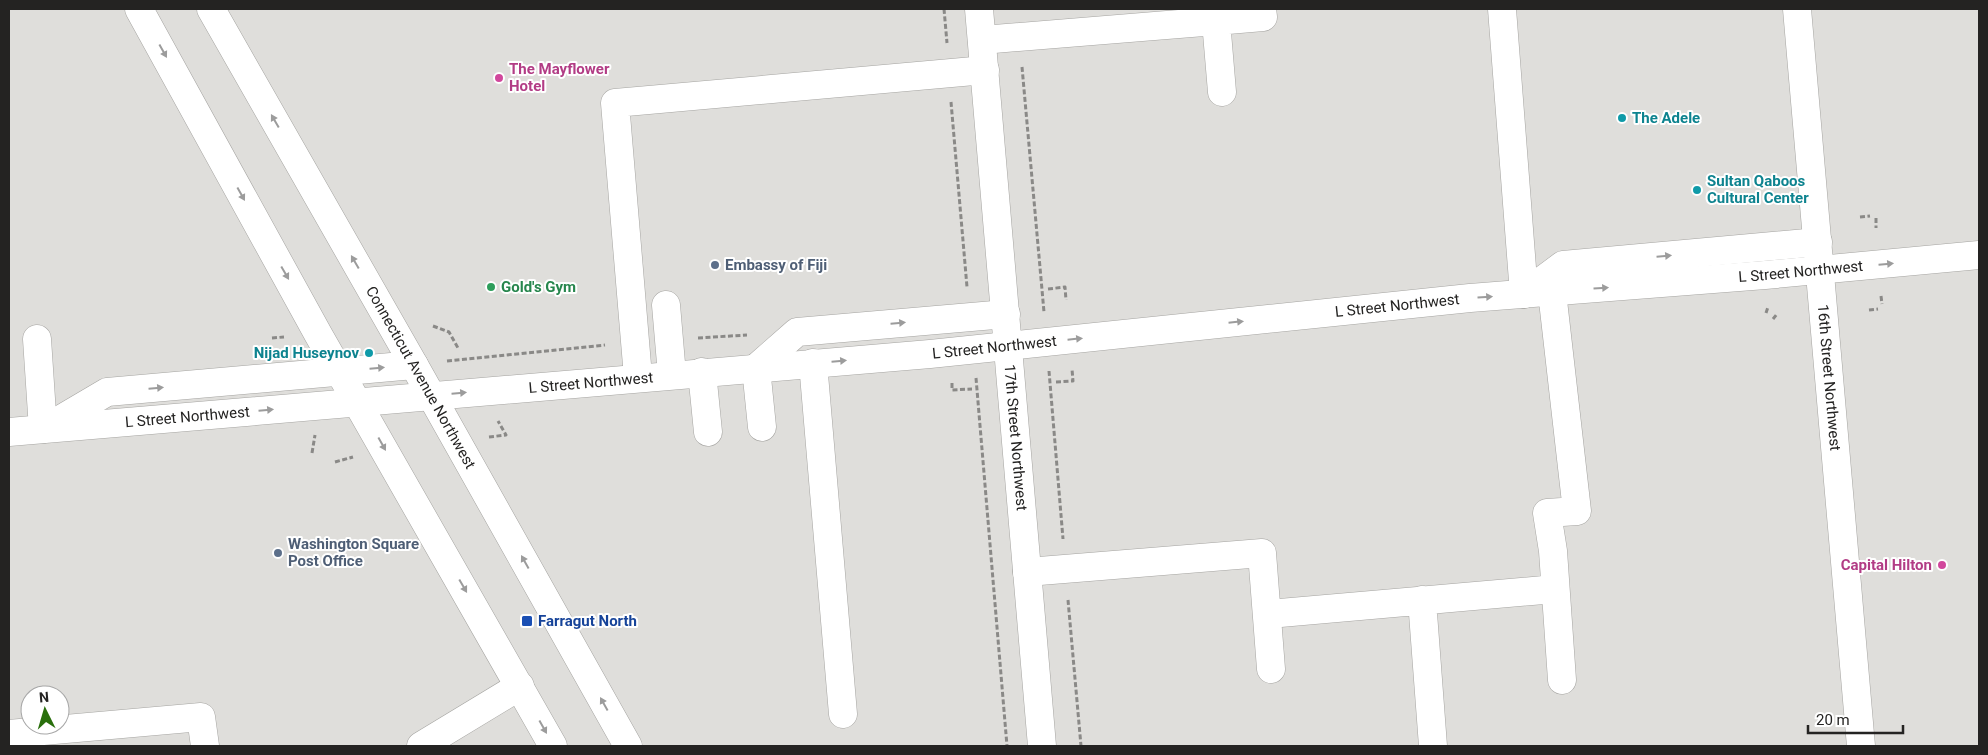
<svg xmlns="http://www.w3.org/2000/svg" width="1988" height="755" font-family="Roboto,sans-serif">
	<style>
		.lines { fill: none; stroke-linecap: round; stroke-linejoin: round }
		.minor-casing { stroke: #a5a4a1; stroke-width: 29 }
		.major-casing { stroke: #a5a4a1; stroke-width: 29 }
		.path { stroke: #8a8987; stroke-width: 3; stroke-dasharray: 5 2.5; stroke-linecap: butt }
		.minor { stroke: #fff; stroke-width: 28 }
		.major { stroke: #fff; stroke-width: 28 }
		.oneway { fill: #9c9c9c }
		.hotel-dot { fill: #d1479c; stroke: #fff; stroke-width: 2 }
		.culture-dot { fill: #0f9aa8; stroke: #fff; stroke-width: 2 }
		.service-dot { fill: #5c6f8a; stroke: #fff; stroke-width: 2 }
		.leisure-dot { fill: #2e9e5b; stroke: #fff; stroke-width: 2 }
		.transit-dot { fill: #1a4fb4; stroke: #fff; stroke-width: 2 }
		.labels { text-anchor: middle; stroke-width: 4; stroke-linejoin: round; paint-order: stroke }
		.hotel-label { font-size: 15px; font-weight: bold; fill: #b23c85; stroke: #fff; text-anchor: start }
		.culture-label { font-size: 15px; font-weight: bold; fill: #0d838f; stroke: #fff; text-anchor: start }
		.service-label { font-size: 15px; font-weight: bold; fill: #4e5e75; stroke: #fff; text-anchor: start }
		.street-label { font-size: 15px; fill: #242322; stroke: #fff }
		.leisure-label { font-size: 15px; font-weight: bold; fill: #27864d; stroke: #fff; text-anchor: start }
		.transit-label { font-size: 15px; font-weight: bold; fill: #164399; stroke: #fff; text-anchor: start }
	</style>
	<rect width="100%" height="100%" fill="#dfdedb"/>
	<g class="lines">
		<g class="minor-casing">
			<path id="minor" d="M 1502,9 L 1524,294
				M 982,40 L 1216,21
				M 1222,92 L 1216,21 L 1263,17 L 1262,9
				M 1552,292 L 1577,511 L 1547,513 L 1553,551 L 1562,680
				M 666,305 L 672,375
				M 37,339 L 43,429
				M 813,363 L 843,714
				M 756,368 L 762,427
				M 702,372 L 708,432
				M 638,377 L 615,103 L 985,70
				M 1027,572 L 1262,553 L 1271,669
				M 1422,600 L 1433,746
				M 1268,614 L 1555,589
				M 9,734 L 201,717 L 205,746
				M 421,746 L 520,686"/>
		</g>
		<g class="major-casing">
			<g id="major">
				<path d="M 139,9 L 318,334 L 553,746"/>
				<path id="s1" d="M 211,9 L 414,365 L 628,746"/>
				<path id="s2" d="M 979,9 L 1042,746"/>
				<path id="s3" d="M 1797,9 L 1861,746"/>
				<path d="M 1524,294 L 1563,265 L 1818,242"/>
				<path d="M 756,368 L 797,332 L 1006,314"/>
				<path d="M 51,425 L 107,392 L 414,365"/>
				<path id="s4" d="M 9,432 L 930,354 L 1470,298 L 1765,275 L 1979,255"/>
			</g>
		</g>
		<path class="path" d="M 944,9 L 947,43
			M 1022,67 L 1044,312
			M 951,102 L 967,287
			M 1860,217 L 1870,216
			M 1876,218 L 1876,228
			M 1048,289 L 1065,287 L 1066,300
			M 1881,296 L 1882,304
			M 1869,310 L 1878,309
			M 1766,313 L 1768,307
			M 1773,319 L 1777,314
			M 433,326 L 449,332 L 458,348
			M 272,338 L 284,337
			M 698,338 L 747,335
			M 447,361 L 605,345
			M 1049,371 L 1063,539
			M 976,378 L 1007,746
			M 1056,382 L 1073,381 L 1072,369
			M 952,383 L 952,390 L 972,389
			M 489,437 L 506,435 L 498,421
			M 312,453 L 315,435
			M 335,462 L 353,457
			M 1068,600 L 1081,746"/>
		<use href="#minor" class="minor"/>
		<use href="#major" class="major"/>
	</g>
	<defs><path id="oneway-solid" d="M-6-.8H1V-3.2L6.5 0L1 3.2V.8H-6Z" transform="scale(1.25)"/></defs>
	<g class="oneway">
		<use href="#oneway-solid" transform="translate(163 51) rotate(61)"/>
		<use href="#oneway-solid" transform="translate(275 121) rotate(-120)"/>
		<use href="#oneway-solid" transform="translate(241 194) rotate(61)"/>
		<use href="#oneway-solid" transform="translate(1664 256) rotate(-5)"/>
		<use href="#oneway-solid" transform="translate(355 262) rotate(-120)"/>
		<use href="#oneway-solid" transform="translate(1886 264) rotate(-5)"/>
		<use href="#oneway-solid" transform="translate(285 273) rotate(60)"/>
		<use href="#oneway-solid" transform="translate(1601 288) rotate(-4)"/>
		<use href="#oneway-solid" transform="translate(1485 297) rotate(-4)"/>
		<use href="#oneway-solid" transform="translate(1236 322) rotate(-6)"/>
		<use href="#oneway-solid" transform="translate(898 323) rotate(-5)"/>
		<use href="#oneway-solid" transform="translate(1075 339) rotate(-6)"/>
		<use href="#oneway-solid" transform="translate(839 361) rotate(-5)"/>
		<use href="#oneway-solid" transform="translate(377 368) rotate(-5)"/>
		<use href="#oneway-solid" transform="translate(156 388) rotate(-5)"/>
		<use href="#oneway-solid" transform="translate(459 393) rotate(-5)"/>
		<use href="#oneway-solid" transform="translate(266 410) rotate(-5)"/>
		<use href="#oneway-solid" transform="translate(382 444) rotate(61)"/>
		<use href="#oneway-solid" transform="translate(525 562) rotate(-119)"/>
		<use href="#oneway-solid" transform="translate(463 586) rotate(60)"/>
		<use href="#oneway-solid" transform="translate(604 704) rotate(-119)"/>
		<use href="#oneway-solid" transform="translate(543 727) rotate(61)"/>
	</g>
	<g class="hotel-dot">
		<circle cx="499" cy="78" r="5"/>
		<circle cx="1942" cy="565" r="5"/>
	</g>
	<g class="culture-dot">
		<circle cx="1622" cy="118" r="5"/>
		<circle cx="1697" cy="190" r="5"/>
		<circle cx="369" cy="353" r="5"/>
	</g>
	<g class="service-dot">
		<circle cx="715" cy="265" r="5"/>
		<circle cx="278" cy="553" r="5"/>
	</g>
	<circle class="leisure-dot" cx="491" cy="287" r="5"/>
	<rect class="transit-dot" x="521" y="615" width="12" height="12" rx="2.5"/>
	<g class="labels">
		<g class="hotel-label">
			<text x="509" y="74">The Mayflower<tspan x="509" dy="17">Hotel</tspan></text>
			<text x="1932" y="570" text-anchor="end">Capital Hilton</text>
		</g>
		<g class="culture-label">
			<text x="1632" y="123">The Adele</text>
			<text x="1707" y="186">Sultan Qaboos<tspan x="1707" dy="17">Cultural Center</tspan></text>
			<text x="359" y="358" text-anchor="end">Nijad Huseynov</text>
		</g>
		<g class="service-label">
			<text x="725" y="270">Embassy of Fiji</text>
			<text x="288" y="549">Washington Square<tspan x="288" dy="17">Post Office</tspan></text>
		</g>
		<g class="street-label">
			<text dy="5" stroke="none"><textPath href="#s4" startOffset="1799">L Street Northwest</textPath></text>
			<text dy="5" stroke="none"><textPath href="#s4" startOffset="1394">L Street Northwest</textPath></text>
			<text dy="5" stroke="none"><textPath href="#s4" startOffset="989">L Street Northwest</textPath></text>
			<text dy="5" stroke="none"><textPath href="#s1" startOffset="424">Connecticut Avenue Northwest</textPath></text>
			<text dy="5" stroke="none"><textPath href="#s3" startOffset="370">16th Street Northwest</textPath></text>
			<text dy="5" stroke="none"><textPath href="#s4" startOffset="584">L Street Northwest</textPath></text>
			<text dy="5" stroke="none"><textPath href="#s4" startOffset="179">L Street Northwest</textPath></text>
			<text dy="5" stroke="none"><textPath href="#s2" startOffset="430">17th Street Northwest</textPath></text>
		</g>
		<g class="leisure-label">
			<text x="501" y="292">Gold's Gym</text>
		</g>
		<g class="transit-label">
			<text x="538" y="626">Farragut North</text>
		</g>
	</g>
	<rect width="1988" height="755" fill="none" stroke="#242322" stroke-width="20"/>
	<g transform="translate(45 710) rotate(355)"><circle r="24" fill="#ffffff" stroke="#a7a7a7"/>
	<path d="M0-4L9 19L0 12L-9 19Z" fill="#296f0c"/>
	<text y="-8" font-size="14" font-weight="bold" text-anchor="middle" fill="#242322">N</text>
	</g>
	<path d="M1808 725v8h95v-8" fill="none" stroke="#242322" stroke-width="2.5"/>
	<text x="1816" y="725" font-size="15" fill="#242322" stroke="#ffffff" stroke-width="4" paint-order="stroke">20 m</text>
</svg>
